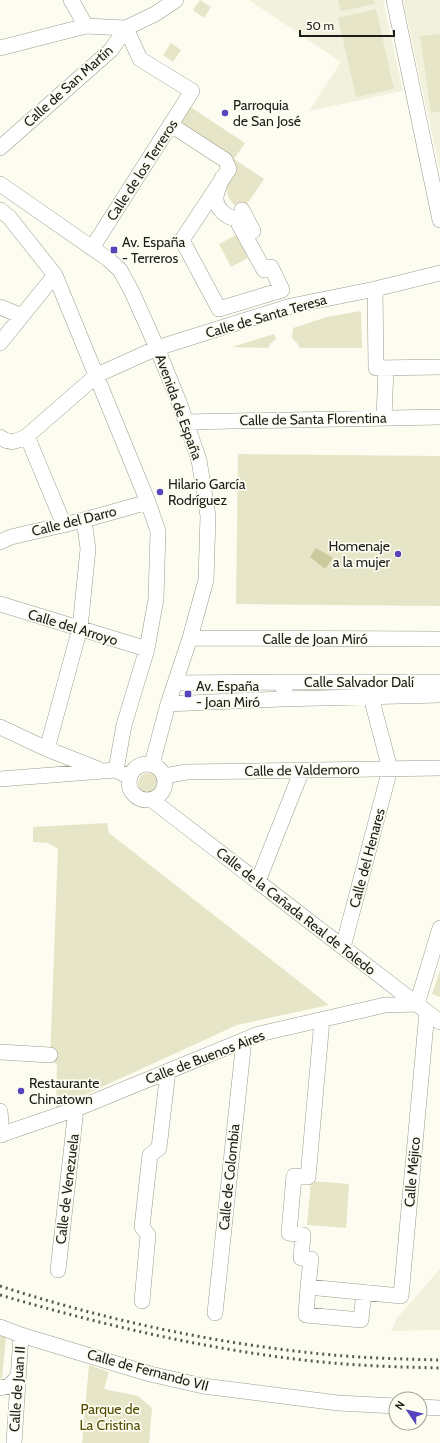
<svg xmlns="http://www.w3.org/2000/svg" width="440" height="1443" font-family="Cabin,sans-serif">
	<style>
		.built { fill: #f1f1dd }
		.green { fill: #e6e5c7 }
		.water { fill: #cbc99d }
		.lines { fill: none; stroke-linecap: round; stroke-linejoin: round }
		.minor-casing { stroke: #9b9b90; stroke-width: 16 }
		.minor { stroke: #fff; stroke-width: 15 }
		.rail { stroke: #595953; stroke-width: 3; stroke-dasharray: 2 4; stroke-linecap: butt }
		.poi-dot { fill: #5743bb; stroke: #fdfcf0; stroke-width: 1.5 }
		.labels { text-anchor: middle; stroke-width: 3.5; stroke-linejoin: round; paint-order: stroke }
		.street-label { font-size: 14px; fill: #1d1d19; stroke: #fdfcf0 }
		.poi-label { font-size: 14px; fill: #1d1d19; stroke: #fdfcf0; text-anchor: start }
		.park-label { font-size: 14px; fill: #514c00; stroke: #fdfcf0 }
	</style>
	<rect width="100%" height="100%" fill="#fdfcf0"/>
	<path class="built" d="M 249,0 L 383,0 L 403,91 L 309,111 L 341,62 Z
		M 403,0 L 440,0 L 440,170 Z
		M 440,1269 L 440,1330 L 391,1331 L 397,1318 Z"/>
	<path class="green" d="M 200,0 L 211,7 L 204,18 L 193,10 Z
		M 338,0 L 374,0 L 375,4 L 341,11 Z
		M 376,9 L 394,89 L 356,97 L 338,18 Z
		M 440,34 L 440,111 L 431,113 L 420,36 Z
		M 171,43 L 181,50 L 173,62 L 163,55 Z
		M 189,106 L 245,143 L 234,159 L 264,179 L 245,207 L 234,212 L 236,207 C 233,204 230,200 228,196 C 225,188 228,164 233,157 L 179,121 Z
		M 236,235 L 248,258 L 231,267 L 219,244 Z
		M 361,311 L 362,348 L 300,348 L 297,343 L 292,338 L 293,328 L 327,317 Z
		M 274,334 L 276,339 L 271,343 L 268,348 L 232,347 Z
		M 238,454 L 440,456 L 440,606 L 236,604 Z
		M138 783a10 10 0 1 1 20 0a10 10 0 1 1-20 0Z
		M 107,823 L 109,833 L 329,1005 L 237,1025 L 56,1108 L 57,1065 L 54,1062 L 50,1062 L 58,849 L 48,843 L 33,842 L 33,827 Z
		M 440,971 L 440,997 L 432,994 Z
		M 311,1181 L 349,1184 L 346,1228 L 307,1225 Z
		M 0,1335 L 6,1337 L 2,1378 L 0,1378 Z
		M 89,1365 L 109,1372 L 104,1389 L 138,1396 L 152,1408 L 149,1443 L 82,1443 Z"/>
	<path class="water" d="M 316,548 L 333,558 L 325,569 L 310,557 Z"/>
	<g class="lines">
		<g class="minor-casing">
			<path id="minor" d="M 71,0 L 86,26
				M 394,0 L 440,220
				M 0,48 L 86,26 L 126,28 L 140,59 L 192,91 L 92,248
				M 171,125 L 225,160 L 229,169 L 182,240 L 219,309 L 282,290 L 271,267 L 264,270 L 236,219 C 226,217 215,208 216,197 C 217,190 220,184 222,178
				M 0,148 L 111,50 L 126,28 L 155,14 L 176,0
				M 0,184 L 108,259 L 120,270 L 132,292 L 157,348 L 179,402 L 199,460 L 208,516 L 206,580 L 190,638 L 168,704 L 152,764
				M 0,210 L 9,217 L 55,275 L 148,502 L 158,531 L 156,599 L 147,649 L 124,725 L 116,770
				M 242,210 L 253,231
				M 375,289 L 376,368 L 440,367
				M 0,307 L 22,316
				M 0,343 L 55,275
				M 384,418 L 386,368
				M 186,422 L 440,417
				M 27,436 L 64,525
				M 0,437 C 10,445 17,441 27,436 L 97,375 L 157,348 L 291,306 L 375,289 L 440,273
				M 0,542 L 11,537 L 84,520 L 148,502
				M 0,604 L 147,649
				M 190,638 L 440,639
				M 279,682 L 440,682
				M 175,683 L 279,682 L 285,690
				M 168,704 L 281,699 L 440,695
				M 0,727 L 47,749 L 98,769
				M 47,749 L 80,628 L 88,549 L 84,520
				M129 782a18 18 0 1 1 36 0a18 18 0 1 1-36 0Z
				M 164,776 L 187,772 L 440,768
				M 0,779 L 116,770 L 129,777
				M 152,800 L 440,1022
				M 258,881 L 302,770
				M 343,947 L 390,769 L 371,697
				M 417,1004 L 440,928
				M 0,1052 L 50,1055
				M 0,1111 L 2,1135
				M 0,1135 L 76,1109 L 259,1034 L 385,1005 L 417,1004
				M 58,1270 L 76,1109
				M 308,1287 L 311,1259 L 301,1258 L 303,1235 L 289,1233 L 294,1176 L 308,1177 L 322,1020
				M 364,1292 L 361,1320 L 306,1315 L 308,1287 L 401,1296 L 427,1012
				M 142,1301 L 148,1235 L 142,1227 L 150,1155 L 159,1148 L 168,1071
				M 215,1313 L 244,1040
				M 0,1327 L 21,1335 L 150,1374 L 203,1386 L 338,1403 L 396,1406
				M 0,1388 L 9,1386 L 18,1377
				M 420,1407 L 440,1408
				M 14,1443 L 21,1335"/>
		</g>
		<use href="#minor" class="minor"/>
		<path class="rail" d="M 0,1286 C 105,1320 213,1343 322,1354 C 361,1358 401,1359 440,1360
			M 0,1295 C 106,1326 213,1351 322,1362 C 361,1366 401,1367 440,1368"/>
	</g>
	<g class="poi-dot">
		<circle cx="225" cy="113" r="4"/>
		<rect x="110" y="246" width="8" height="8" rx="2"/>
		<circle cx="160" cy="492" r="4"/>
		<circle cx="398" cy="554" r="4"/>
		<rect x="184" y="690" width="8" height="8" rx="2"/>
		<circle cx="21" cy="1091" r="4"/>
	</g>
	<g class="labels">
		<g class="street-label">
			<text transform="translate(68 86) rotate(-42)" y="5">Calle de San Martín</text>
			<text transform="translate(142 170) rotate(-57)" y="5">Calle de los Terreros</text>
			<text transform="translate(266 316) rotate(-16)" y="5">Calle de Santa Teresa</text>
			<text transform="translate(179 407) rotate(70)" y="5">Avenida de España</text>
			<text transform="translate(313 419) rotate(-1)" y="5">Calle de Santa Florentina</text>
			<text transform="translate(74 521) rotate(-14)" y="5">Calle del Darro</text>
			<text transform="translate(73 627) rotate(17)" y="5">Calle del Arroyo</text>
			<text x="315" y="644">Calle de Joan Miró</text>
			<text x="359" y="687">Calle Salvador Dalí</text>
			<text transform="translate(302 770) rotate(-1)" y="5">Calle de Valdemoro</text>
			<text transform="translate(367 858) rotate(-75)" y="5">Calle del Henares</text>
			<text transform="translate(296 911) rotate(38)" y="5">Calle de la Cañada Real de Toledo</text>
			<text transform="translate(205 1057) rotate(-21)" y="5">Calle de Buenos Aires</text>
			<text transform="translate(412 1172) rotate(-85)" y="5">Calle Méjico</text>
			<text transform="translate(229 1177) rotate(-84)" y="5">Calle de Colombia</text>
			<text transform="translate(67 1189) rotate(-83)" y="5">Calle de Venezuela</text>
			<text transform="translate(148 1370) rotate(15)" y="5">Calle de Fernando VII</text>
			<text transform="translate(17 1389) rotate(-86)" y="5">Calle de Juan II</text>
		</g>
		<g class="poi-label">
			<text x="233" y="110">Parroquia<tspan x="233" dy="16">de San José</tspan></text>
			<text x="122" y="247">Av. España<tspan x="122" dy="16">- Terreros</tspan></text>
			<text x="168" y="489">Hilario García<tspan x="168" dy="16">Rodríguez</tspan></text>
			<text x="390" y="551" text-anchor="end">Homenaje<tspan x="390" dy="16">a la mujer</tspan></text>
			<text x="196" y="691">Av. España<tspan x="196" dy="16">- Joan Miró</tspan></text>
			<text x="29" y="1088">Restaurante<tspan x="29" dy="16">Chinatown</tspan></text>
		</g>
		<g class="park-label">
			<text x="110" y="1414">Parque de<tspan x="110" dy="16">La Cristina</tspan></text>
		</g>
	</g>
	<g transform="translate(408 1411) rotate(305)"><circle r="19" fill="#fdfcf0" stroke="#a3a39a"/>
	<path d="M0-3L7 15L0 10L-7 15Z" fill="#5743bb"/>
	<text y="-6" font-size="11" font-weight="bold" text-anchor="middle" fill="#1d1d19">N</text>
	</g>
	<path d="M300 30v6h94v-6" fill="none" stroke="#1d1d19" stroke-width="2"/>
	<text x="306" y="30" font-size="12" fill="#1d1d19" stroke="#fdfcf0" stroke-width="3" paint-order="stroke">50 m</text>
</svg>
